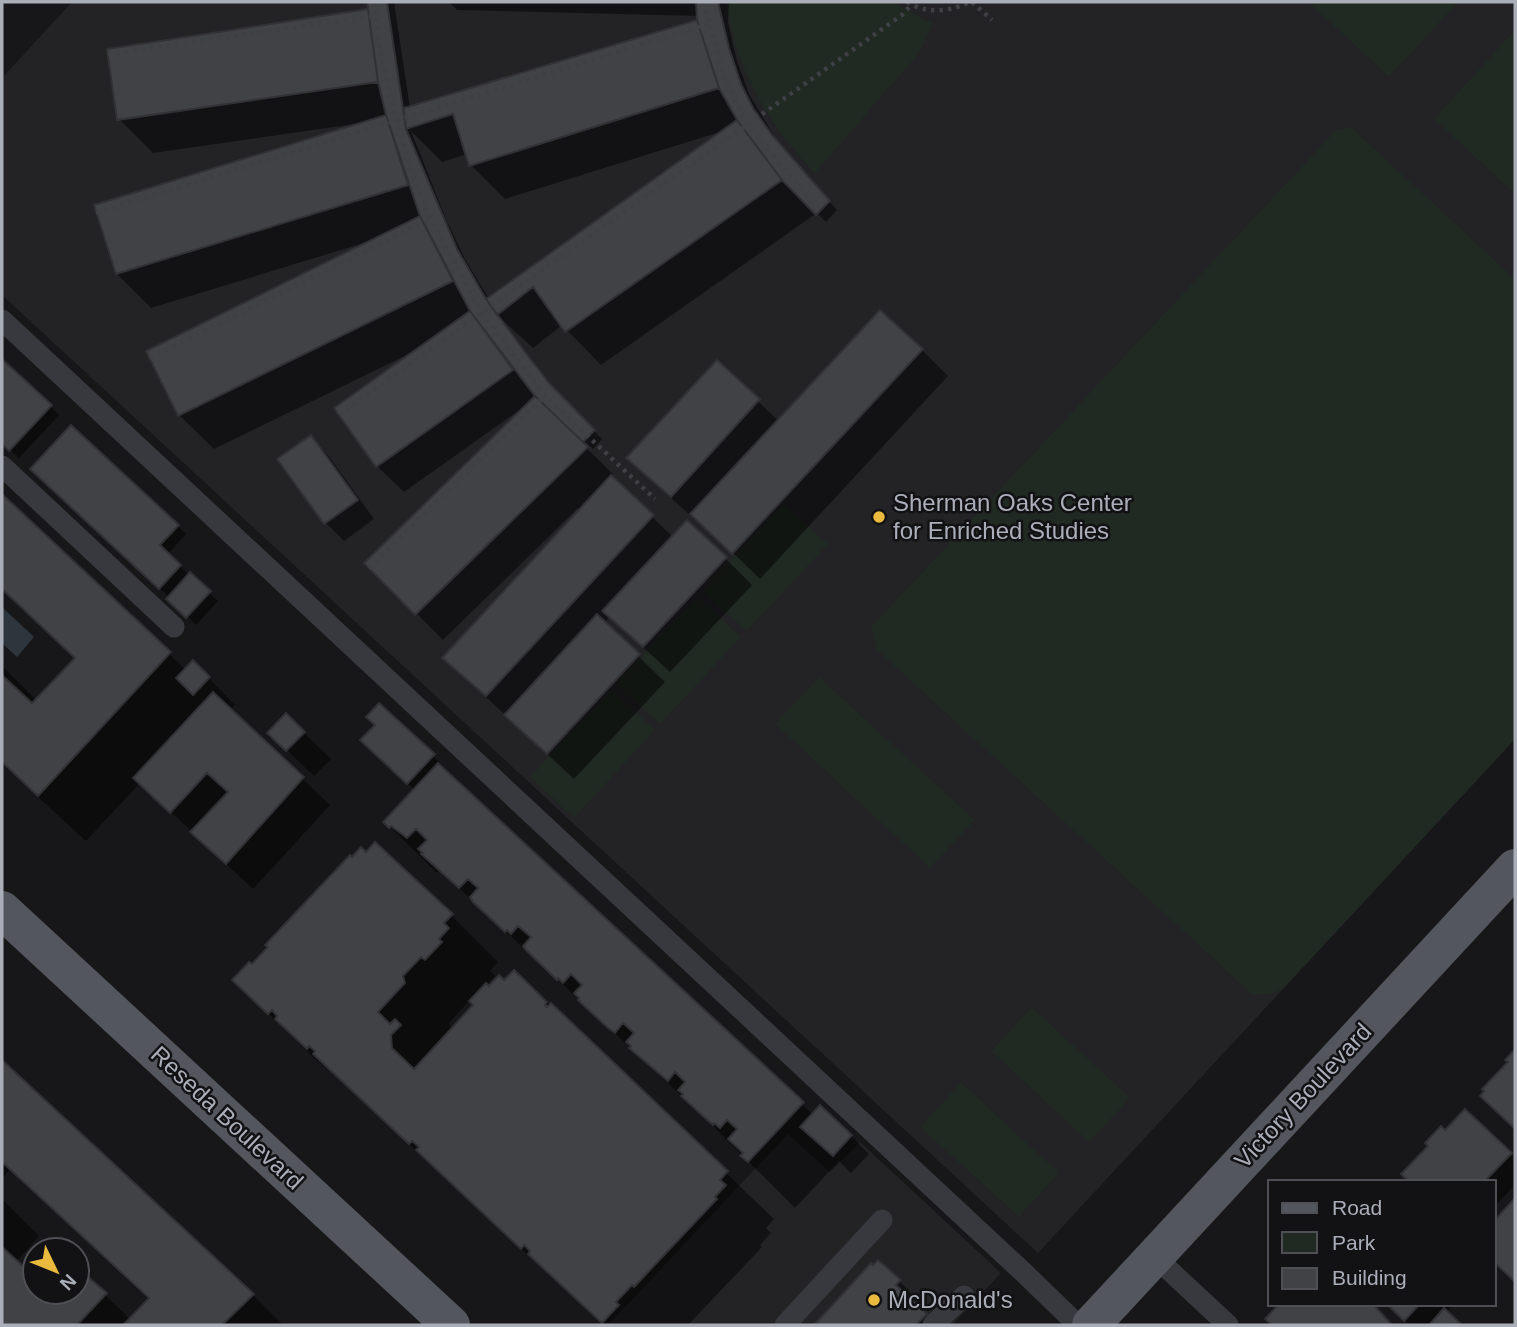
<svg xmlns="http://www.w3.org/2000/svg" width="1517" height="1327" font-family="Helvetica,sans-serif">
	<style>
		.built { fill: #232326 }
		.green { fill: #212923 }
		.water { fill: #2e353d }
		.shadow { fill: #0007; fill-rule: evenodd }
		.building { fill: #414246; stroke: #323135; stroke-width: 2 }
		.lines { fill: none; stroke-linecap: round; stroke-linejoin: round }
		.path { stroke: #3e4045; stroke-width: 4.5; stroke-dasharray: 3.5 5; stroke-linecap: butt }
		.lane { stroke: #38393e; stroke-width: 21 }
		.primary { stroke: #54565d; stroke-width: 38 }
		.poi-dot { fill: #eaba3e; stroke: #121214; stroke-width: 2.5 }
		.labels { text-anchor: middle; stroke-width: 5; stroke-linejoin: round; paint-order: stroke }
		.poi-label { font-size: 24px; fill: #aaaeb8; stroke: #121214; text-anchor: start }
		.street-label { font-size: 24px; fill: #aaaeb8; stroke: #121214 }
	</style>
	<rect width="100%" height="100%" fill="#171719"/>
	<path class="built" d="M 72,2 L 1515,2 L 1515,739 L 1038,1253 L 2,295 L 2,78 Z
		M 788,1134 L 830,1172 L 860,1142 L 1001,1273 L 952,1325 L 608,1325 Z"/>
	<path class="green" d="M 726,2 L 894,2 L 915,15 L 933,23 L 920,52 L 815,173 C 769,126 735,68 726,2 Z
		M 1308,2 L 1458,2 L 1389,77 Z
		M 1515,30 L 1515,194 L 1434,119 Z
		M 1352,128 L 1515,279 L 1515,739 L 1283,989 L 1270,994 L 1252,994 L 877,650 L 871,627 L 1337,129 Z
		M 784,504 L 828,544 L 747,631 L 703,591 Z
		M 698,597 L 741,637 L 660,724 L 616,684 Z
		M 819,677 L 975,820 L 930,868 L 775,724 Z
		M 611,690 L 655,730 L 574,818 L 530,777 Z
		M 1032,1007 L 1130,1098 L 1089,1142 L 991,1051 Z
		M 961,1082 L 1059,1173 L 1019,1217 L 920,1127 Z"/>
	<path class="water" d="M 2,607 L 34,637 L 17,657 L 2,643 Z"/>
	<path class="shadow" d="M 369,2 L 394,2 L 410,108 L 699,21 L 699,16 L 457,10 L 449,2 L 729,2 L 728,22 L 736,58 L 749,94 L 780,146 L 837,210 L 826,222 L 811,207 L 810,209 L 814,215 L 601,365 L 562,325 L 533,348 L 501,319 L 558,394 L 602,439 L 593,449 L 573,430 L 570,432 L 613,474 L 611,477 L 673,537 L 725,558 L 752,585 L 670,672 L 610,617 L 604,623 L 665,682 L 574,779 L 444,658 L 580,510 L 578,508 L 443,640 L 367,564 L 522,411 L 521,409 L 404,492 L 377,466 L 413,352 L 214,449 L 179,415 L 368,244 L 367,242 L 151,308 L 117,274 L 355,126 L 355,124 L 153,153 L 119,119 L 369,11 ZM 411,131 L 442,162 L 467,154 L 471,165 L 505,199 L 723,131 L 489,299 L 465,259 L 446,219 Z
		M 922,350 L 948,376 L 760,579 L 700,521 L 698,522 L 655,484 L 628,458 L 717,363 L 779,421 Z
		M 2,361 L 59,415 L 19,458 L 2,442 Z
		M 310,437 L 328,455 L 374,519 L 344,541 L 326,523 L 280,459 Z
		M 40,478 L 178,526 L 186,534 L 167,555 L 218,601 L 196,625 L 169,597 Z
		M 2,497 L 186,670 L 193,662 L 235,705 L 230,710 L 330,805 L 253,889 L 140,783 L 86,841 L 2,764 L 2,666 L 37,701 L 76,659 L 2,590 Z
		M 379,705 L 460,782 L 458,784 L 813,1115 L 820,1107 L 851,1136 L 869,1154 L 851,1173 L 839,1161 L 795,1208 L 703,1116 L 554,976 L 447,877 L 439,871 L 437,873 L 385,822 L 415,790 L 389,767 L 377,725 Z
		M 286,716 L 331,759 L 314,776 L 269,733 Z
		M 451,915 L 498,962 L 490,971 L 495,976 L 486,985 L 489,988 L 505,983 L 514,973 L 551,1005 L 774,1219 L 766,1228 L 771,1233 L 760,1245 L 762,1247 L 688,1325 L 603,1325 L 355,1093 L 316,1060 L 234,980 L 252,967 ZM 468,1002 L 474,1007 L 452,1031 L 449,1023 Z
		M 2,1062 L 253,1295 L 283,1325 L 2,1325 L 2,1199 L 39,1236 L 16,1262 L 35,1280 L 35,1292 L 48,1292 L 58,1301 L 66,1292 L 77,1292 L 77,1280 L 105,1295 L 131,1320 L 149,1300 L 9,1170 L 2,1179 Z
		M 1465,1111 L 1515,1159 L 1515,1185 L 1494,1207 L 1494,1182 L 1411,1182 L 1445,1133 Z
		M 871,1266 L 899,1281 L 917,1299 L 913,1304 L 936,1325 L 816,1325 Z
		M 1369,1304 L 1390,1325 L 1274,1325 L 1267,1319 Z
		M 1389,1304 L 1454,1304 L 1446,1313 L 1459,1325 L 1410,1325 Z"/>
	<path class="building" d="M 367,2 L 387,2 L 406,129 L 457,249 L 486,299 L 528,356 L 550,384 L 595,430 L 583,442 L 535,396 L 470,311 L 420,216 L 386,115 L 378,82 Z
		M 696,2 L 718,2 L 729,48 L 741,84 L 753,108 L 772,135 L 830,201 L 816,215 L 782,180 L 737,120 L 719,88 L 697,20 Z
		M 368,9 L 378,82 L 117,120 L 107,49 Z
		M 697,20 L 719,88 L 469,166 L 453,114 L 406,129 L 404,108 Z
		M 386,115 L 408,185 L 116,274 L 94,205 Z
		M 737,120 L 782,180 L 565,332 L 533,287 L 497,315 L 486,299 Z
		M 420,216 L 453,281 L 178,416 L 146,351 Z
		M 880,310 L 923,349 L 732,554 L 690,514 Z
		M 470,311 L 513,370 L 376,467 L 334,408 Z
		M 2,359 L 52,405 L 9,451 L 2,444 Z
		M 717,360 L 760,399 L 671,497 L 626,458 Z
		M 535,396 L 588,447 L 415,615 L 364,563 Z
		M 71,425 L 179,525 L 160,545 L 181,565 L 159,589 L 30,469 Z
		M 311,435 L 358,500 L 324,524 L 277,459 Z
		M 611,475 L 654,515 L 486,696 L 442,658 Z
		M 2,494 L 171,652 L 38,796 L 2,762 L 2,675 L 32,703 L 75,658 L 2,589 Z
		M 687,520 L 727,557 L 643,647 L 602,611 Z
		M 190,572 L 211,591 L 186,618 L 166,599 Z
		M 597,614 L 640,654 L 547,754 L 504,715 Z
		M 193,660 L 210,677 L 193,695 L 176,678 Z
		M 213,692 L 304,777 L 226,864 L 190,832 L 228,792 L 207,773 L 170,813 L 133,778 Z
		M 379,703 L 435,754 L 407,784 L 360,740 L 375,725 L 366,717 Z
		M 286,713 L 305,732 L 286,751 L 267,733 Z
		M 438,763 L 804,1102 L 748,1162 L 740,1156 L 743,1153 L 728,1139 L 737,1129 L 727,1120 L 720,1128 L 714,1123 L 713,1125 L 681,1096 L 683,1094 L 678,1090 L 685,1082 L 675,1072 L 668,1081 L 629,1048 L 631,1046 L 626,1042 L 634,1033 L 623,1023 L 615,1033 L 608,1028 L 578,1000 L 579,998 L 574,993 L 582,985 L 571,974 L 563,983 L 558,978 L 557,980 L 526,950 L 523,946 L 531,937 L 518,926 L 511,934 L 507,930 L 505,932 L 473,902 L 470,897 L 478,888 L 468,879 L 459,888 L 421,854 L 423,853 L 418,849 L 427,840 L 416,829 L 407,838 L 391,826 L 389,828 L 383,822 Z
		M 375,842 L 453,914 L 444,923 L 449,928 L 439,939 L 442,942 L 425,960 L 421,957 L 403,976 L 405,983 L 378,1012 L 390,1024 L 395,1019 L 401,1025 L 391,1035 L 392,1048 L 414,1069 L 473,1005 L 469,1001 L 486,983 L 489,986 L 499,975 L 504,980 L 514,970 L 547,1002 L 545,1005 L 547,1007 L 551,1003 L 728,1171 L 720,1180 L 726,1185 L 715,1197 L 717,1199 L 634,1287 L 632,1285 L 616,1302 L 619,1305 L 602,1323 L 528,1254 L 530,1251 L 524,1245 L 521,1249 L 416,1150 L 419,1147 L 412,1141 L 409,1144 L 313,1054 L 315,1051 L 309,1046 L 307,1049 L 275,1019 L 277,1016 L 272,1010 L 268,1014 L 232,980 L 249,962 L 252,964 L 268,947 L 265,945 L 350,855 L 352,857 L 361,847 L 366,852 Z
		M 1515,1049 L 1515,1129 L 1480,1096 L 1484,1091 L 1482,1089 L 1508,1062 L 1505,1060 Z
		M 2,1060 L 254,1294 L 222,1325 L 123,1325 L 149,1298 L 2,1162 Z
		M 820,1105 L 852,1135 L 833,1156 L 800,1127 Z
		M 1465,1109 L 1512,1153 L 1484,1182 L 1409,1182 L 1401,1174 L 1428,1146 L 1425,1143 L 1441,1126 L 1445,1130 Z
		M 1515,1198 L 1515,1282 L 1494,1262 L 1494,1221 Z
		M 2,1247 L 35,1277 L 35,1292 L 51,1292 L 58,1298 L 64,1292 L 77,1292 L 77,1278 L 82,1272 L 107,1293 L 77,1325 L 2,1325 Z
		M 878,1260 L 901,1280 L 896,1285 L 927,1314 L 916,1325 L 814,1325 L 871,1263 L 873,1265 Z
		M 1279,1304 L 1373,1304 L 1392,1325 L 1272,1325 L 1265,1319 Z
		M 1387,1304 L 1420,1304 L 1404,1321 Z
		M 1444,1308 L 1462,1325 L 1429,1325 Z"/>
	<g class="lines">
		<path class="path" d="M 374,2 L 379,45 L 396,121 L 413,176 L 430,219 L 482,313 L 545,396 L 655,499
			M 704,2 L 723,74 L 747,124 L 816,208
			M 907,2 C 925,14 951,12 969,2
			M 972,2 L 992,20
			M 108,54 L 375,16
			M 96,213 L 709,24
			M 150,358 L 430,219
			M 339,414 L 902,15 L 911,5
			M 369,568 L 545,396"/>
		<path class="lane" d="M 2,320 L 1022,1271 L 1078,1325
			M 2,466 L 174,627
			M 1154,1256 L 1228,1325
			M 785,1325 L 882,1220
			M 933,1325 L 964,1296"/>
		<path class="primary" d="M 2,910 L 451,1325
			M 1091,1325 L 1515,868"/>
	</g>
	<g class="poi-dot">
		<circle cx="879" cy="517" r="7"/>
		<circle cx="874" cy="1300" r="7"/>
	</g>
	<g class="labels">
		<g class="poi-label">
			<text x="893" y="511">Sherman Oaks Center<tspan x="893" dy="28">for Enriched Studies</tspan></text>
			<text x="888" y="1308">McDonald's</text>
		</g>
		<g class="street-label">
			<text transform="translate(1303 1096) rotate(-47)" y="8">Victory Boulevard</text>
			<text transform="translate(227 1118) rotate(43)" y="8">Reseda Boulevard</text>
		</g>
	</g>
	<rect width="1517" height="1327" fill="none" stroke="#aaaeb8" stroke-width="7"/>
	<rect x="1268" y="1180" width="228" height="126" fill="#121214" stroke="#4f5056" stroke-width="2"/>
	<rect x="1282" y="1203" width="35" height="10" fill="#54565d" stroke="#4f5056" stroke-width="2"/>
	<text x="1332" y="1215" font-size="21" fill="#aaaeb8">Road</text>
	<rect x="1282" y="1232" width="35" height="21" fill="#212923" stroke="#4f5056" stroke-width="2"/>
	<text x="1332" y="1250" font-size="21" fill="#aaaeb8">Park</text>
	<rect x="1282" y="1268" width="35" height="21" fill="#414246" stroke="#4f5056" stroke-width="2"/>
	<text x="1332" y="1285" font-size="21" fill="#aaaeb8">Building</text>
	<g transform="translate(56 1271) rotate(133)"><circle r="33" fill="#121214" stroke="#4f5056" stroke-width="2"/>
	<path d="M0-5L12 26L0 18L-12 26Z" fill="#eaba3e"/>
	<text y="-10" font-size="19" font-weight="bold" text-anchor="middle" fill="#aaaeb8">N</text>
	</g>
</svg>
